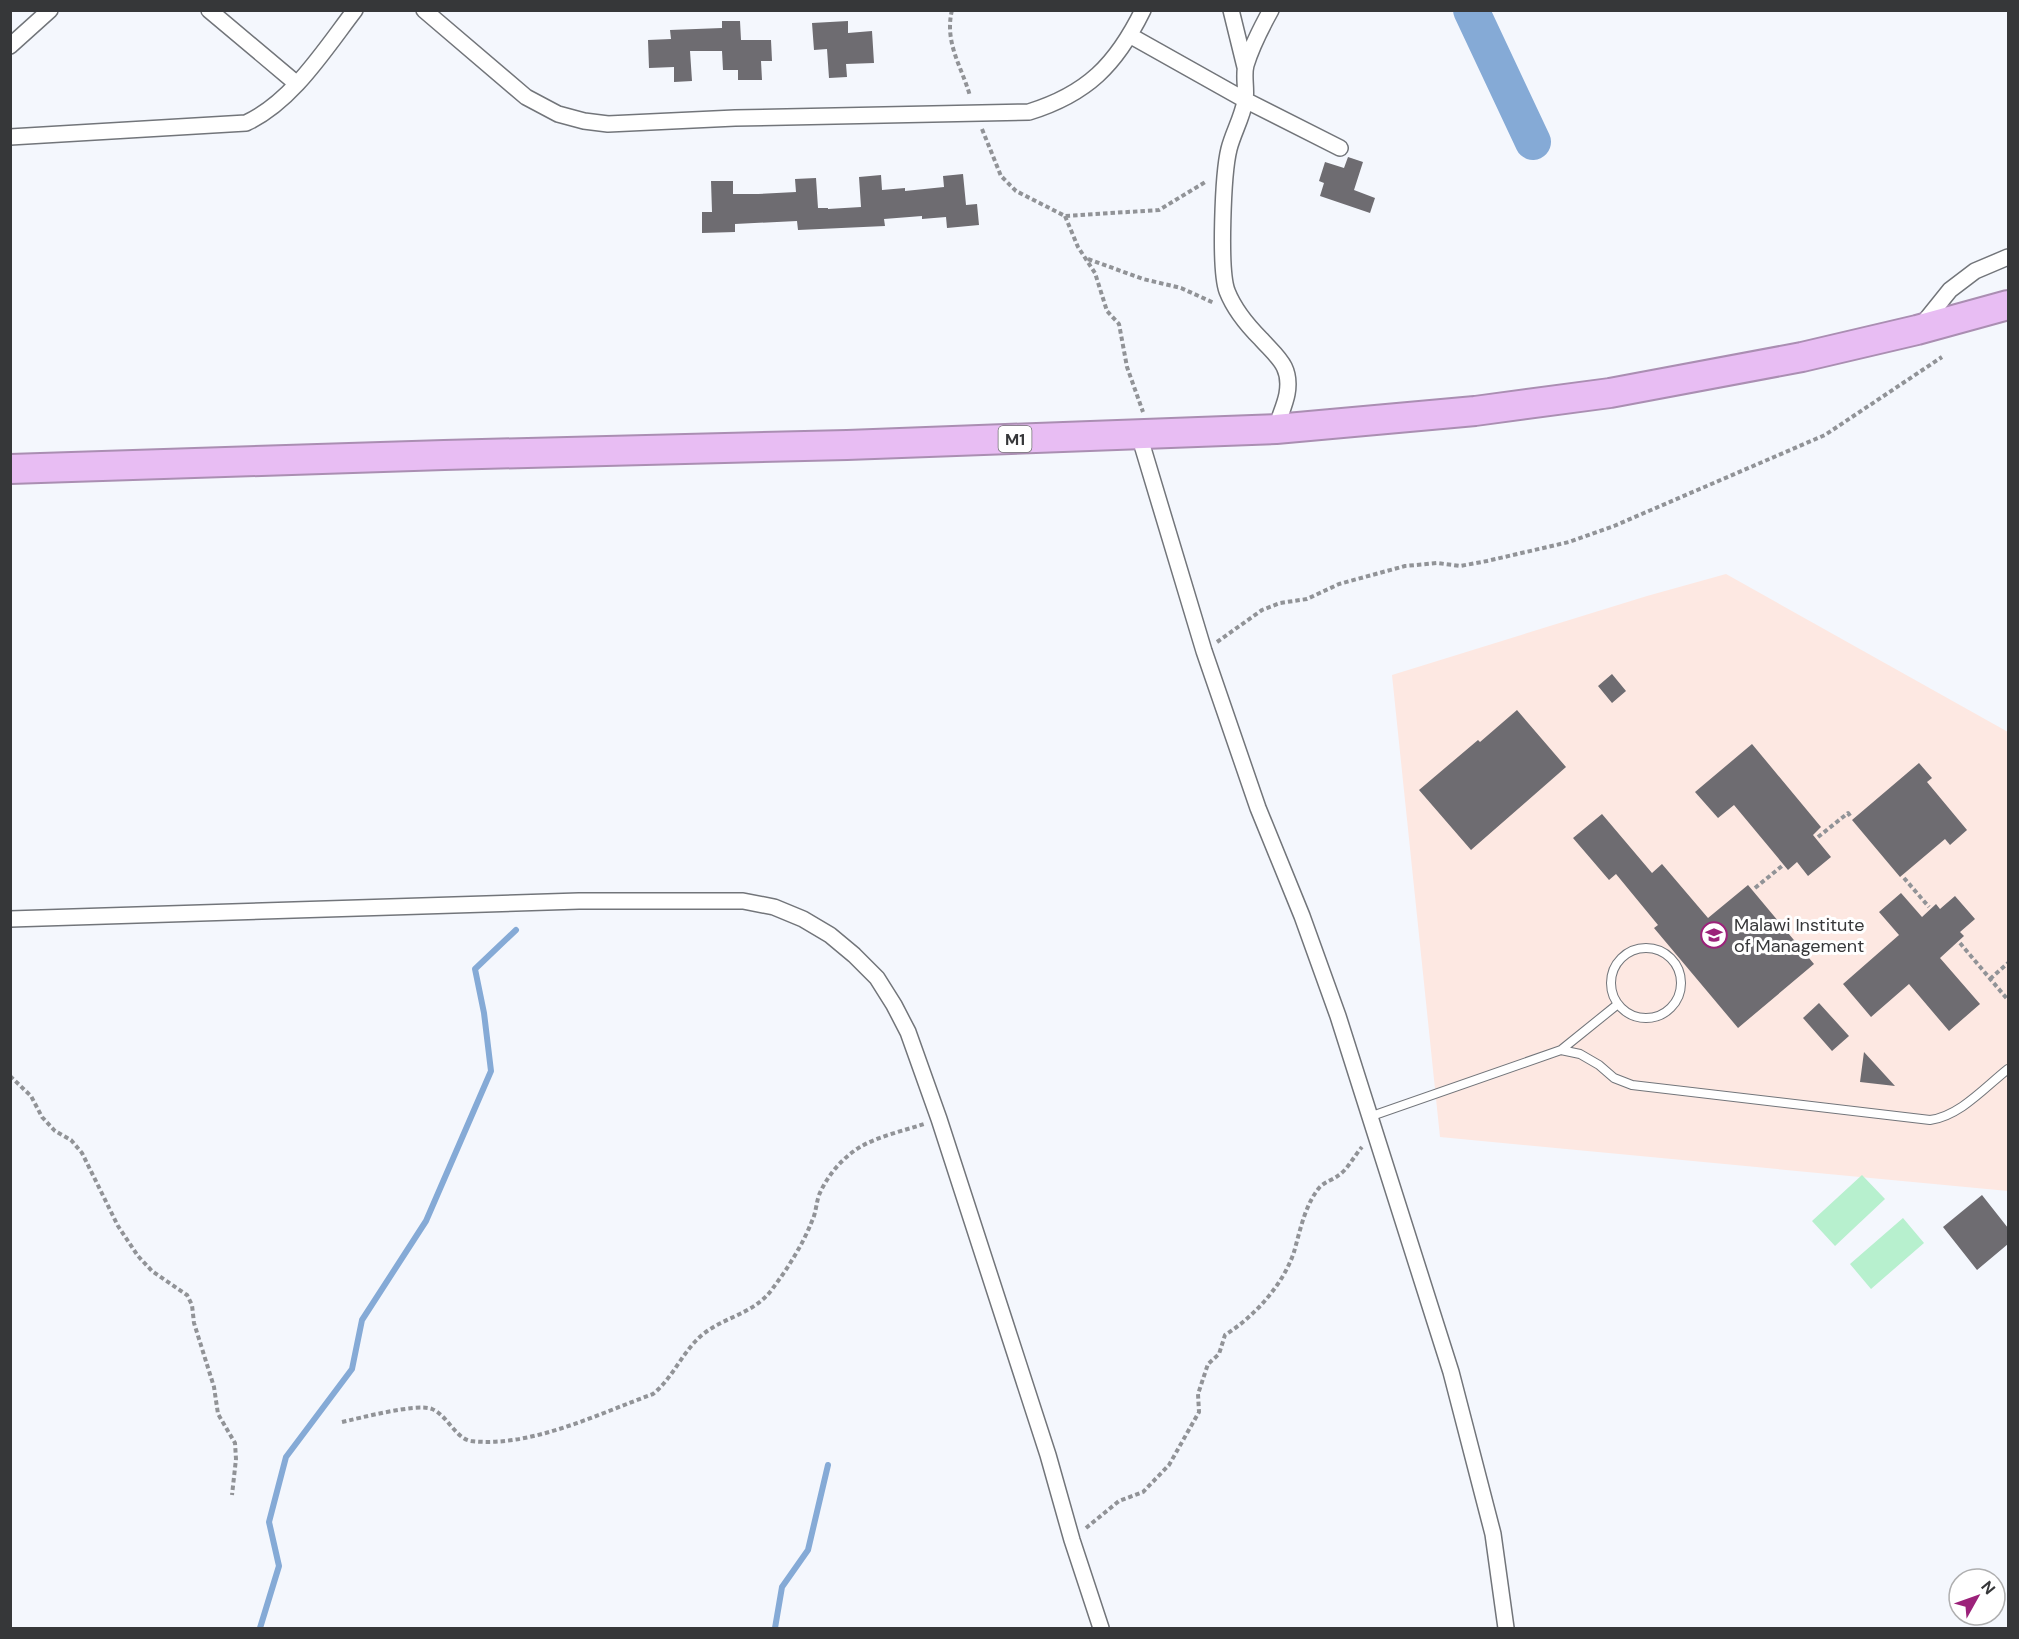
<svg xmlns="http://www.w3.org/2000/svg" width="2019" height="1639" font-family="'DM Sans',sans-serif">
	<style>
		.education { fill: #fde8e2 }
		.green { fill: #b7f0ce }
		.lines { fill: none; stroke-linecap: round; stroke-linejoin: round }
		.stream { stroke: #85aad6; stroke-width: 6 }
		.river { stroke: #85aad6; stroke-width: 36 }
		.building { fill: #6e6c71 }
		.lane-casing { stroke: #72757a; stroke-width: 10 }
		.street-casing { stroke: #72757a; stroke-width: 18 }
		.highway-casing { stroke: #aa8eb2; stroke-width: 32 }
		.path { stroke: #919397; stroke-width: 4; stroke-dasharray: 4.5 3; stroke-linecap: butt }
		.lane { stroke: #fff; stroke-width: 8 }
		.street { stroke: #fff; stroke-width: 15 }
		.highway { stroke: #e8bdf3; stroke-width: 28 }
		.labels { text-anchor: middle; stroke-width: 6; stroke-linejoin: round; paint-order: stroke }
		.shield { fill: #fff; stroke: #727374; stroke-width: 1.5 }
		.shield-label { font-size: 16px; font-weight: bold; fill: #363739 }
		.poi-label { font-size: 18px; fill: #363739; stroke: #fff; text-anchor: start }
	</style>
	<rect width="100%" height="100%" fill="#f4f7fd"/>
	<path class="education" d="M 1726,574 L 2008,732 L 2008,1191 L 1440,1137 L 1392,675 L 1647,596 Z"/>
	<path class="green" d="M 1862,1175 L 1885,1199 L 1835,1246 L 1812,1221 Z
		M 1903,1218 L 1924,1243 L 1871,1289 L 1850,1264 Z"/>
	<g class="lines">
		<path class="stream" d="M 260,1628 L 279,1566 L 269,1522 L 286,1457 L 352,1369 L 362,1320 L 426,1221 L 491,1071 L 484,1013 L 475,969 L 516,930
			M 775,1628 L 782,1587 L 808,1550 L 828,1465"/>
		<path class="river" d="M 1471,10 L 1533,142"/>
	</g>
	<path class="building" d="M 722,21 L 740,21 L 741,40 L 771,40 L 772,61 L 761,61 L 762,80 L 738,80 L 738,70 L 723,70 L 722,51 L 690,51 L 692,81 L 674,82 L 674,67 L 649,68 L 648,40 L 671,39 L 670,30 L 722,28 Z
		M 848,21 L 848,33 L 872,31 L 874,63 L 846,64 L 847,77 L 829,78 L 827,49 L 814,50 L 812,23 Z
		M 1348,157 L 1363,162 L 1354,190 L 1375,198 L 1370,213 L 1320,196 L 1324,183 L 1319,181 L 1325,162 L 1344,168 Z
		M 963,174 L 966,205 L 977,204 L 979,225 L 947,228 L 946,217 L 922,219 L 922,216 L 884,219 L 885,226 L 798,230 L 797,221 L 735,224 L 735,232 L 702,233 L 702,212 L 712,212 L 711,181 L 733,181 L 733,194 L 758,194 L 796,192 L 795,179 L 816,178 L 818,208 L 828,208 L 828,209 L 861,207 L 859,177 L 881,175 L 882,190 L 905,188 L 905,191 L 944,187 L 943,176 Z
		M 1612,674 L 1626,691 L 1612,703 L 1598,686 Z
		M 1517,710 L 1566,767 L 1471,850 L 1419,790 L 1478,740 L 1480,742 Z
		M 1752,744 L 1821,827 L 1813,835 L 1831,857 L 1808,876 L 1797,862 L 1788,870 L 1734,805 L 1718,818 L 1695,792 Z
		M 1919,763 L 1932,778 L 1927,782 L 1967,830 L 1950,845 L 1945,839 L 1900,877 L 1852,820 Z
		M 1602,814 L 1652,873 L 1662,864 L 1708,918 L 1748,885 L 1814,964 L 1738,1028 L 1654,928 L 1658,925 L 1616,874 L 1609,880 L 1573,838 Z
		M 1901,893 L 1922,917 L 1936,904 L 1940,909 L 1955,896 L 1975,919 L 1960,932 L 1964,936 L 1940,958 L 1980,1004 L 1949,1031 L 1909,984 L 1871,1017 L 1843,984 L 1899,935 L 1879,912 Z
		M 1819,1003 L 1849,1036 L 1832,1051 L 1803,1018 Z
		M 1864,1052 L 1895,1086 L 1860,1082 Z
		M 1982,1195 L 2008,1228 L 2008,1244 L 1977,1270 L 1943,1227 Z"/>
	<g class="lines">
		<g class="lane-casing">
			<path id="lane" d="M1611 983a35 35 0 1 1 70 0a35 35 0 1 1-70 0Z
				M 1561,1050 L 1618,1004
				M 1369,1117 L 1561,1050 L 1580,1054 L 1599,1065 L 1614,1078 L 1632,1085 L 1930,1120 C 1960,1116 1985,1087 2008,1069"/>
		</g>
		<g class="street-casing">
			<path id="street" d="M 209,10 L 297,84
				M 424,10 L 526,97 L 558,114 L 584,121 L 608,124 L 735,118 L 1029,112 C 1087,94 1116,65 1143,10
				M 1231,10 L 1245,67
				M 1271,10 C 1261,28 1252,45 1246,65 C 1243,76 1247,89 1245,101 C 1242,118 1233,133 1229,149 C 1223,173 1219,269 1227,291 C 1234,309 1247,325 1261,339 C 1277,357 1292,366 1287,394 C 1285,405 1279,417 1276,429
				M 1131,36 L 1245,100 L 1340,148
				M 10,46 L 50,10
				M 10,137 L 246,123 C 292,102 325,49 355,10
				M 1921,326 L 1950,290 L 1975,271 L 2008,257
				M 1139,435 L 1204,651 L 1258,808 L 1302,916 L 1338,1016 L 1451,1372 L 1493,1534 L 1506,1628
				M 10,919 L 579,901 L 743,901 L 774,907 L 803,919 L 830,935 L 854,955 L 877,978 L 894,1005 L 908,1032 L 939,1119 L 1048,1455 L 1072,1540 L 1101,1628"/>
		</g>
		<g class="highway-casing">
			<path id="highway" d="M 10,469 L 444,455 L 847,445 L 1276,429 L 1475,411 L 1610,393 L 1802,357 L 1917,330 L 2008,305"/>
		</g>
		<path class="path" d="M 952,10 C 944,43 962,67 970,96
			M 982,129 L 1001,176 L 1016,191 L 1065,216 L 1159,210 L 1207,181
			M 1065,216 L 1078,247 L 1095,273 L 1107,311 L 1119,324 L 1127,367 L 1143,412
			M 1088,259 L 1143,279 L 1181,288 L 1214,303
			M 1217,642 L 1262,610 L 1280,603 L 1307,599 L 1339,584 L 1405,566 L 1437,563 L 1460,566 L 1487,561 L 1569,542 L 1614,526 L 1825,435 L 1942,357
			M 1818,837 L 1848,813 L 1851,817
			M 1904,878 L 1929,907
			M 1755,888 L 1782,866
			M 1960,943 L 2008,1000
			M 1990,979 L 2008,963
			M 10,1076 L 31,1096 L 42,1117 L 55,1131 L 71,1140 L 82,1153 L 118,1226 L 138,1256 L 152,1271 L 187,1295 L 192,1305 L 194,1323 L 214,1387 L 218,1414 L 235,1443 L 236,1459 L 232,1495
			M 342,1422 C 360,1418 417,1403 432,1409 C 447,1415 456,1439 471,1441 C 530,1448 598,1414 653,1394 C 673,1378 682,1352 702,1335 C 725,1316 755,1314 773,1288 C 788,1268 803,1244 812,1221 C 816,1213 816,1204 819,1195 C 827,1176 842,1158 860,1147 C 879,1136 903,1131 924,1124
			M 1086,1528 L 1119,1501 L 1143,1492 L 1169,1465 L 1199,1412 L 1198,1394 L 1208,1364 L 1219,1354 L 1225,1335 C 1254,1317 1283,1285 1294,1252 C 1300,1231 1305,1205 1319,1188 C 1324,1182 1333,1180 1339,1175 C 1348,1169 1354,1156 1362,1147"/>
		<use href="#lane" class="lane"/>
		<use href="#street" class="street"/>
		<use href="#highway" class="highway"/>
	</g>
	<defs>
		<g id="university-ring" transform="scale(1.35)"><circle r="9.5" fill="#fff" stroke="#9c227a" stroke-width="1.5"/><path d="M0-5L7-2L0 1L-7-2ZM-4 1L0 2.5L4 1V4Q0 6-4 4Z" fill="#9c227a"/></g>
	</defs>
	<g fill-rule="evenodd">
		<use href="#university-ring" x="1714" y="935"/>
	</g>
	<g class="labels">
		<rect class="shield" x="998.5" y="426" width="33" height="26" rx="4.5"/>
		<g class="shield-label">
			<text x="1015" y="445">M1</text>
		</g>
		<g class="poi-label">
			<text x="1734" y="931">Malawi Institute<tspan x="1734" dy="21">of Management</tspan></text>
		</g>
	</g>
	<rect width="2019" height="1639" fill="none" stroke="#363739" stroke-width="24"/>
	<g transform="translate(1977 1597) rotate(50)"><circle r="28" fill="#ffffff" stroke="#afafb0" stroke-width="1.5"/>
	<path d="M0-4.5L10 22L0 15L-10 22Z" fill="#9c227a"/>
	<text y="-9" font-size="16" font-weight="bold" text-anchor="middle" fill="#363739">N</text>
	</g>
</svg>
